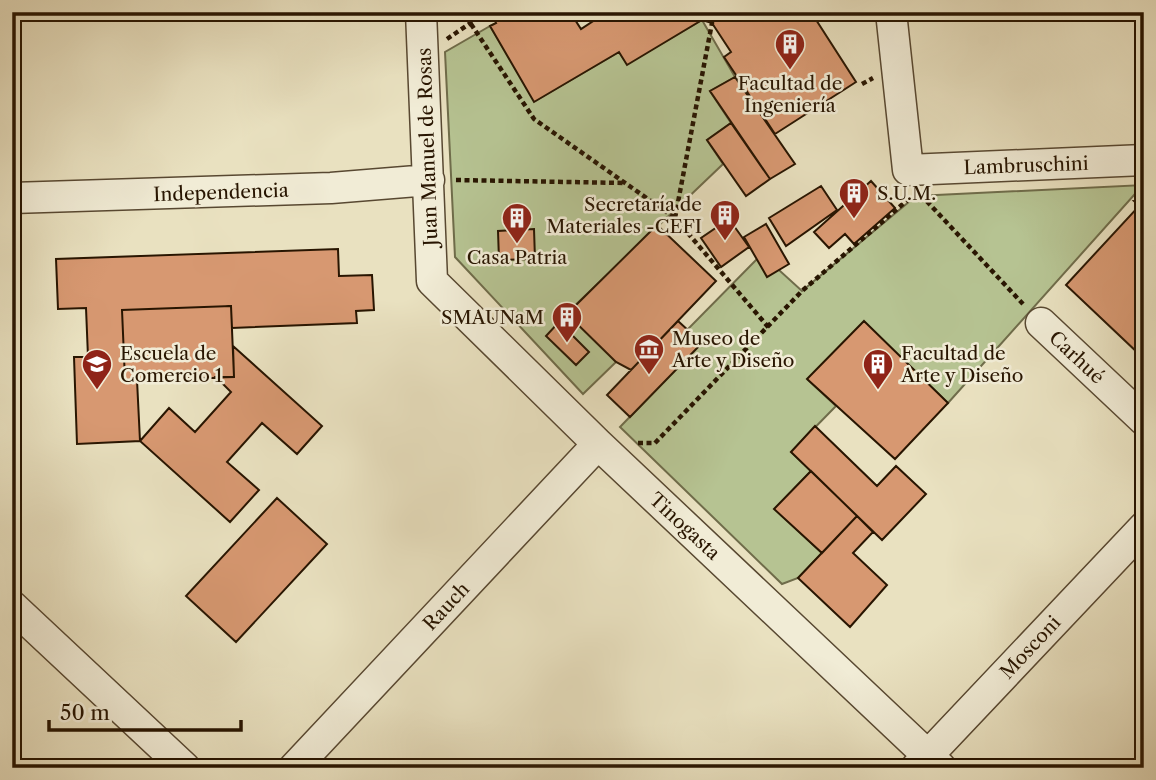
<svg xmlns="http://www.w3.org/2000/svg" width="1156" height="780" font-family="'Libre Caslon Text',serif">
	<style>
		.green { fill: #b6c392; stroke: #6f6c4a; stroke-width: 2 }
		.building { fill: #d79871; stroke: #281501; stroke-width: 2 }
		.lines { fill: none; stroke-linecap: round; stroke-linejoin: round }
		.minor-casing { stroke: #584831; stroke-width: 33 }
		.path { stroke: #281501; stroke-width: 4.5; stroke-dasharray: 5 3.5; stroke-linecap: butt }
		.minor { stroke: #f1ecd6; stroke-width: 30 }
		.labels { text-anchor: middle; stroke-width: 5; stroke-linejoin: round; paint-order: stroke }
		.poi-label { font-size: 19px; fill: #281501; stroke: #f1ecd6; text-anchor: start }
		.street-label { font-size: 19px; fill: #281501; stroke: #f1ecd6 }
	</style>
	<rect width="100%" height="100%" fill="#e9e1c0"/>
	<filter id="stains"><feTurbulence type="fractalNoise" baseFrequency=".00286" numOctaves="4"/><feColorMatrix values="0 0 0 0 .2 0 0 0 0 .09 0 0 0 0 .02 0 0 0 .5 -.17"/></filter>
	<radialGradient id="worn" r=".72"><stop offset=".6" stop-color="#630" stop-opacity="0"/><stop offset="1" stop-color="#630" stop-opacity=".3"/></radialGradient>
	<path class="green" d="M 702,20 L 735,77 L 710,91 L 731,123 L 707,140 L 723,164 L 567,313 L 616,362 L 583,394 L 455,257 L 445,52 L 490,26 L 535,101 L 619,52 L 627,64 Z
		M 1143,185 L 948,403 L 864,322 L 808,380 L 836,406 L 791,452 L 811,471 L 775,509 L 822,553 L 798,578 L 782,584 L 620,427 L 701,343 L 688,329 L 757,259 L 779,270 L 802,291 L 916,196 Z"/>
	<path class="building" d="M 489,12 L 570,12 L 581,29 L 607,12 L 811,12 L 856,82 L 775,134 L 724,57 L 731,52 L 712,23 L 702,20 L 627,65 L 619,52 L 534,102 L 490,26 L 496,23 Z
		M 735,77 L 795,164 L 770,179 L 710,91 Z
		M 731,123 L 770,179 L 746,196 L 707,140 Z
		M 871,181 L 895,208 L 854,244 L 845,234 L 829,248 L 814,232 Z
		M 821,186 L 837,210 L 786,246 L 769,218 Z
		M 1144,200 L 1144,210 L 1134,201 Z
		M 1139,206 L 1144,210 L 1144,349 L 1139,354 L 1066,285 Z
		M 729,219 L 749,247 L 721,267 L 701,238 Z
		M 766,224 L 789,264 L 767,277 L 744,237 Z
		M 657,225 L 716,281 L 631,370 L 616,362 L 567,314 Z
		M 534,229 L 535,259 L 499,260 L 498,231 Z
		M 338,249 L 339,276 L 372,275 L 374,310 L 356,311 L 357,323 L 232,328 L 231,306 L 122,310 L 125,380 L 137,380 L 140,441 L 77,444 L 74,357 L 88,357 L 86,308 L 58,309 L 56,259 Z
		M 231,306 L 234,377 L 125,380 L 122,310 Z
		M 678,321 L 702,343 L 630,417 L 607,395 Z
		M 864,321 L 948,403 L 895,459 L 807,379 Z
		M 559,322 L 589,352 L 576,365 L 546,336 Z
		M 233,346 L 322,426 L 297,454 L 262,423 L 227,462 L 259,490 L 230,522 L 140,441 L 169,408 L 195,432 L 231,392 L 216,377 L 234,377 Z
		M 815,426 L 877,486 L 896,466 L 926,494 L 882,540 L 791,452 Z
		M 811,471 L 857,516 L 822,553 L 774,509 Z
		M 277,498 L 327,544 L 236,642 L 186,596 Z
		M 857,516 L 873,532 L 853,553 L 887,585 L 850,627 L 798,578 Z"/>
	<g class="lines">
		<g class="minor-casing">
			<path id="minor" d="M 421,12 L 432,281 L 598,444 L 941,768
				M 891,12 L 908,170 L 1144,160
				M 12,198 L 331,188 L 429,180
				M 1041,323 L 1144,420
				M 12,606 L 185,768
				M 294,768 L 598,444
				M 916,768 L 1144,527"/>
		</g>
		<path class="path" d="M 471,24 L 534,119 L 675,218 L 769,328
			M 447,39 L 487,12
			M 862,84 L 873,78
			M 456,180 L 626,183
			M 921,195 L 1023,304
			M 675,218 L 712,23 L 711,18
			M 638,443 L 655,443 L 802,291 L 911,197"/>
		<use href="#minor" class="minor"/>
	</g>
	<defs>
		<g id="building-pin" transform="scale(1.575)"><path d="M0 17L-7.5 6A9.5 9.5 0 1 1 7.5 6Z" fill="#8f2418" stroke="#f1ecd6"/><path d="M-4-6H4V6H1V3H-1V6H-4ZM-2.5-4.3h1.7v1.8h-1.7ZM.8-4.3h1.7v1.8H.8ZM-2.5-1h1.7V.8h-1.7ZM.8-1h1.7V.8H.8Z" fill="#fff"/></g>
		<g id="museum-pin" transform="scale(1.575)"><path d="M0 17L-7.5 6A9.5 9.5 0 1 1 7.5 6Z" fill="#8f2418" stroke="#f1ecd6"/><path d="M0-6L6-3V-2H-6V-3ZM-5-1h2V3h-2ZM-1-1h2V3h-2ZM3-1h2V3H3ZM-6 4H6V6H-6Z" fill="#fff"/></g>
		<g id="school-pin" transform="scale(1.575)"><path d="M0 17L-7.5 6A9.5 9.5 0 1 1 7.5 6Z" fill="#8f2418" stroke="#f1ecd6"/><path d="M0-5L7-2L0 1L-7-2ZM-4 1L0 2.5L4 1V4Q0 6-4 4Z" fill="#fff"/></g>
	</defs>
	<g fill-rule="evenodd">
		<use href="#building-pin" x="790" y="44"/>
		<use href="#building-pin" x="854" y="193"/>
		<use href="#building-pin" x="725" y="215"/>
		<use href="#building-pin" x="517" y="218"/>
		<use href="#building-pin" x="567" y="317"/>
		<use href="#museum-pin" x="649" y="349"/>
		<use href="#school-pin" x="97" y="364"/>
		<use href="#building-pin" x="878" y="364"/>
	</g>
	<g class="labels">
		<g class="poi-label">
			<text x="790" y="90" text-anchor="middle">Facultad de<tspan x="790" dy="22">Ingeniería</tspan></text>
			<text x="877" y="200">S.U.M.</text>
			<text x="702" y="211" text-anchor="end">Secretaría de<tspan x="702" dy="22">Materiales -CEFI</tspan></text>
			<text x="517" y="264" text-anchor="middle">Casa Patria</text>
			<text x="544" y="324" text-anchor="end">SMAUNaM</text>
			<text x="672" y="345">Museo de<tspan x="672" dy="22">Arte y Diseño</tspan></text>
			<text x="120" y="360">Escuela de<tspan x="120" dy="22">Comercio 1</tspan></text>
			<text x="901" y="360">Facultad de<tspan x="901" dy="22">Arte y Diseño</tspan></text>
		</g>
		<g class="street-label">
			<text transform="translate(427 147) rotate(-92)" y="7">Juan Manuel de Rosas</text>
			<text transform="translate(1026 165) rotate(-2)" y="7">Lambruschini</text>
			<text transform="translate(221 192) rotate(-2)" y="7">Independencia</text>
			<text transform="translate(1077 357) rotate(43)" y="7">Carhué</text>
			<text transform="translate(685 526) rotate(43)" y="7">Tinogasta</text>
			<text transform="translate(446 606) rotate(-47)" y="7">Rauch</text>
			<text transform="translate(1030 647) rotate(-47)" y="7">Mosconi</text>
		</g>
	</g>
	<rect width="1156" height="780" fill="none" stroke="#e9e1c0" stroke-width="42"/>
	<rect x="14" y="14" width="1128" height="752" fill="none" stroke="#281501" stroke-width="3.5"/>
	<rect x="21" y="21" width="1114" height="738" fill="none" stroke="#281501" stroke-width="2"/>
	<path d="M49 720v10h192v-10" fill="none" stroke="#281501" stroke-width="3.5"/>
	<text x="60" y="720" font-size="21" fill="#281501" stroke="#f1ecd6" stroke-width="5" paint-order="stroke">50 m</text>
	<rect width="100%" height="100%" filter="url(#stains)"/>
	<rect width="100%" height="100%" fill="url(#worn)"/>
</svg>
